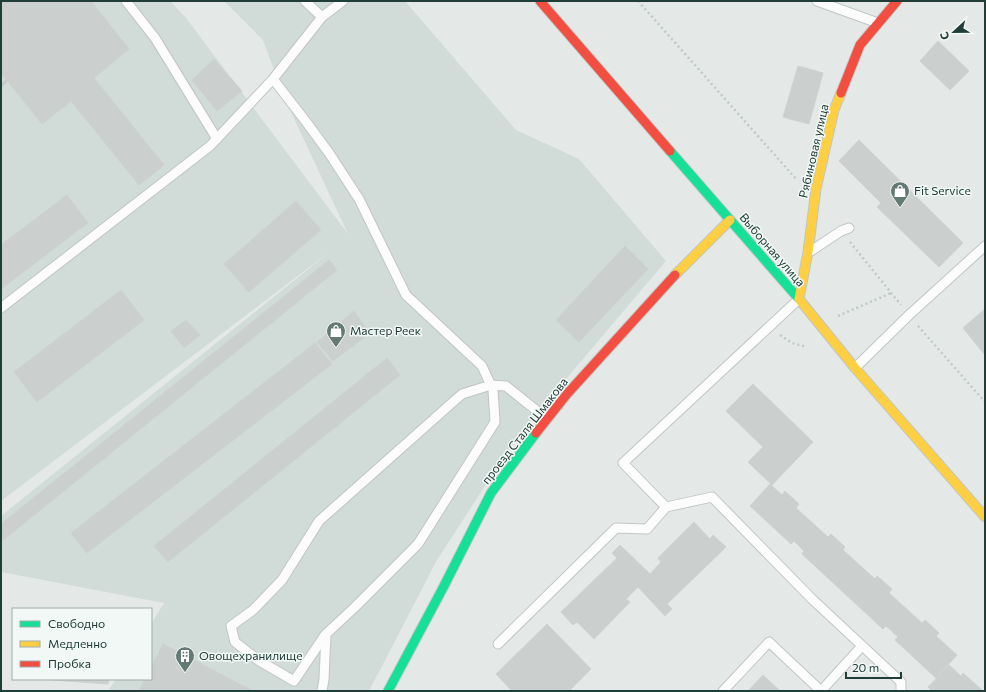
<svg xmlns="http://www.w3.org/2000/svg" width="986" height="692" font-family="Commissioner,sans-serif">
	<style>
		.built { fill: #d1dbd7 }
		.building { fill: #cbd0ce; stroke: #cdd2d0 }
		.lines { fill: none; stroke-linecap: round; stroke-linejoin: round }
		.lane-casing { stroke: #c1c6c4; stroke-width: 11 }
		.fast-casing { stroke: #bfc7c4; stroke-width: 11 }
		.slow-casing { stroke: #bfc7c4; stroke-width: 11 }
		.jam-casing { stroke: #bfc7c4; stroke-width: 11 }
		.path { stroke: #c1c9c8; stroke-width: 2.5; stroke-dasharray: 2 3; stroke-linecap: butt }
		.lane { stroke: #fbfcfb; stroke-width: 9 }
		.fast { stroke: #16e098; stroke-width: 9 }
		.slow { stroke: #ffcf43; stroke-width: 9 }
		.jam { stroke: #f24e42; stroke-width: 9 }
		.rail { stroke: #c7caca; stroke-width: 3; stroke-dasharray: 8 4; stroke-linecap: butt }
		.labels { text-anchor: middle; stroke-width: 3; stroke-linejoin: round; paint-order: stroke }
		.street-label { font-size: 12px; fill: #213d38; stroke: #f2f8f6 }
		.poi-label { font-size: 12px; fill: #213d38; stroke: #f2f8f6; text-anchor: start }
	</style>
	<rect width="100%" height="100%" fill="#e4e9e7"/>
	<path class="built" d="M 1,1 L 170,1 L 186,18 L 348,234 L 284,97 L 263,40 L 224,1 L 405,1 L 516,130 L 579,159 L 666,261 L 516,438 L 437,560 L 369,691 L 108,691 L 116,679 L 151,679 L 151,624 L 164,603 L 1,572 L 1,516 L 332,250 L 1,501 Z"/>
	<path class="building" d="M 1,1 L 91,1 L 129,49 L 94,78 L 164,165 L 139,185 L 71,101 L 42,124 L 1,73 Z
		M 938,41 L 969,71 L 950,90 L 920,61 Z
		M 214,59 L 242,91 L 217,111 L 192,80 Z
		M 798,66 L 823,73 L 809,124 L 783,117 Z
		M 859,140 L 963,243 L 939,267 L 877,207 L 881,203 L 839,161 Z
		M 67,195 L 88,223 L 1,289 L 1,245 Z
		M 296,201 L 321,230 L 249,292 L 224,264 Z
		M 625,246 L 648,269 L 579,342 L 556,320 Z
		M 329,260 L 337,270 L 1,542 L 1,524 Z
		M 121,290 L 144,320 L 37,402 L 14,372 Z
		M 985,309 L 985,355 L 963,328 Z
		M 354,311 L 370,333 L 333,361 L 317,342 Z
		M 186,320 L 200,335 L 184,348 L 171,331 Z
		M 315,343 L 332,364 L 87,553 L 71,533 Z
		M 387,358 L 400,375 L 168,562 L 154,546 Z
		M 753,384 L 813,442 L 772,485 L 748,462 L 763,447 L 726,411 Z
		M 770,484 L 782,495 L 785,491 L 799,504 L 796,508 L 828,537 L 831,534 L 845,547 L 843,550 L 875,579 L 877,576 L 892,589 L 889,593 L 922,623 L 925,620 L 939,633 L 936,636 L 957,655 L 936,678 L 895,640 L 898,637 L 886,626 L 883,629 L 802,554 L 804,551 L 794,541 L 791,544 L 750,506 Z
		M 694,522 L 710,539 L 713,535 L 726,547 L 667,604 L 672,609 L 665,616 L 638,587 L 626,599 L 630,602 L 594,639 L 577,622 L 573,625 L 561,612 L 617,558 L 612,553 L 620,545 L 650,574 L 661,562 L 658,558 Z
		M 547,624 L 591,669 L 569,691 L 512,691 L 496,674 Z
		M 163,644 L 253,691 L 139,691 L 145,679 L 151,679 L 151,667 Z
		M 949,665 L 961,676 L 963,673 L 983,691 L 932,691 L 928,687 Z
		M 763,675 L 780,691 L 748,691 Z
		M 39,679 L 109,679 L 108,684 Z"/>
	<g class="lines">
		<g class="lane-casing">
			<path id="lane" d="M 126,1 L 155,38 L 217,139
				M 305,1 L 322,17
				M 817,1 L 878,23
				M 273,79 L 307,123 L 329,153 L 359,199 L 406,295 L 482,366 L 493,390 L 495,422 L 418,544 L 355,607 L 326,634 L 324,679 L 322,691
				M 811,251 L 841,231 L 849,228
				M 799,299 L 623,463 L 666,507 L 712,497 L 812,599 L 901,682 L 901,691
				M 1,308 L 210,146 L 273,79 L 322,17 L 343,1
				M 855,368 L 909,315 L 985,246
				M 325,635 L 294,681 L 258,660 L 235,642 L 231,626 L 253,610 L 282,580 L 319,521 L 462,394 L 491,385 L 506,386 L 547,419
				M 498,644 L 616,528 L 647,529 L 666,507
				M 723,691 L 769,642 L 821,691 L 862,646"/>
		</g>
		<g class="fast-casing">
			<path id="fast" d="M 670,151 L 799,299
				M 388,691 L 444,586 L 491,493 L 536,433"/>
		</g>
		<g class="slow-casing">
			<path id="slow" d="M 675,275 L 730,220
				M 799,299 L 855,368 L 985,517
				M 799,299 L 808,252 L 816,189 L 834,110 L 841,93"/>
		</g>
		<g class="jam-casing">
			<path id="jam" d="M 540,1 L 670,151
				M 841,93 L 860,45 L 897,1
				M 536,433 L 567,394 L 675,275"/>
		</g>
		<path class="path" d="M 638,1 L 797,180
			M 850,242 L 901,305
			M 838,316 L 891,293
			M 918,326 L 985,402
			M 780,335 L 792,343 L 807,347"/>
		<use href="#lane" class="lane"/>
		<use href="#fast" class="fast"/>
		<use href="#slow" class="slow"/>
		<use href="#jam" class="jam"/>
		<path class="rail" d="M 1,86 L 7,80"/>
	</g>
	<defs>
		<g id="shop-pin" transform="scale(1)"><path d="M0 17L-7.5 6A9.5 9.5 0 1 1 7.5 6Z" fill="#657975" stroke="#f2f8f6"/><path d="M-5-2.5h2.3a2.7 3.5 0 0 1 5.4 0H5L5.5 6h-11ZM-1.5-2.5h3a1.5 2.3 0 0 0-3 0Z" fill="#fff"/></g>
		<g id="building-pin" transform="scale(1)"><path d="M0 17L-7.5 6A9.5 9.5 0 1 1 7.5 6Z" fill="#657975" stroke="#f2f8f6"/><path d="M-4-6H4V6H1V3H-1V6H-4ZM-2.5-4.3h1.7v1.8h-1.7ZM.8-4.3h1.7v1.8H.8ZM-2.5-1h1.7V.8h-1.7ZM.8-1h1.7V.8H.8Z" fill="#fff"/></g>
	</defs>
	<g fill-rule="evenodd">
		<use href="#shop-pin" x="900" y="191"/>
		<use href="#shop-pin" x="336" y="331"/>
		<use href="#building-pin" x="185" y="656"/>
	</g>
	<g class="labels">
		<g class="street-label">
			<text transform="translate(814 151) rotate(-77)" y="4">Рябиновая улица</text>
			<text transform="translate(772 250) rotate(49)" y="4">Выборная улица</text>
			<text transform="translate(525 431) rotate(-52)" y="4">проезд Сталя Шмакова</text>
		</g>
		<g class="poi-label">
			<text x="914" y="195">Fit Service</text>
			<text x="350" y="335">Мастер Реек</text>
			<text x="199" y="660">Овощехранилище</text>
		</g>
	</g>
	<rect width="986" height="692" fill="none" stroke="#213d38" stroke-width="4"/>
	<rect x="12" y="608" width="140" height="72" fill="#f2f8f6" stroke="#9eadaa"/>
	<rect x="20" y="621" width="20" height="6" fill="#16e098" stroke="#9eadaa"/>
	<text x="48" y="628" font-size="12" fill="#213d38">Свободно</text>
	<rect x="20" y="641" width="20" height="6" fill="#ffcf43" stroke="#9eadaa"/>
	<text x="48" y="648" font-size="12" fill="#213d38">Медленно</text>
	<rect x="20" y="661" width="20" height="6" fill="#f24e42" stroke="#9eadaa"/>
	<text x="48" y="668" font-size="12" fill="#213d38">Пробка</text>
	<g transform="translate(954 32) rotate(248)" stroke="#f2f8f6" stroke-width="3" paint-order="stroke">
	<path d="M0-3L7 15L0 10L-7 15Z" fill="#213d38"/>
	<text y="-6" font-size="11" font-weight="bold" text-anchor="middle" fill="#213d38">С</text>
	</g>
	<path d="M846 672v6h55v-6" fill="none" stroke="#213d38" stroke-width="2"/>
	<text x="852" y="672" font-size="12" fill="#213d38" stroke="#f2f8f6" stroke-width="3" paint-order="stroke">20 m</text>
</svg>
